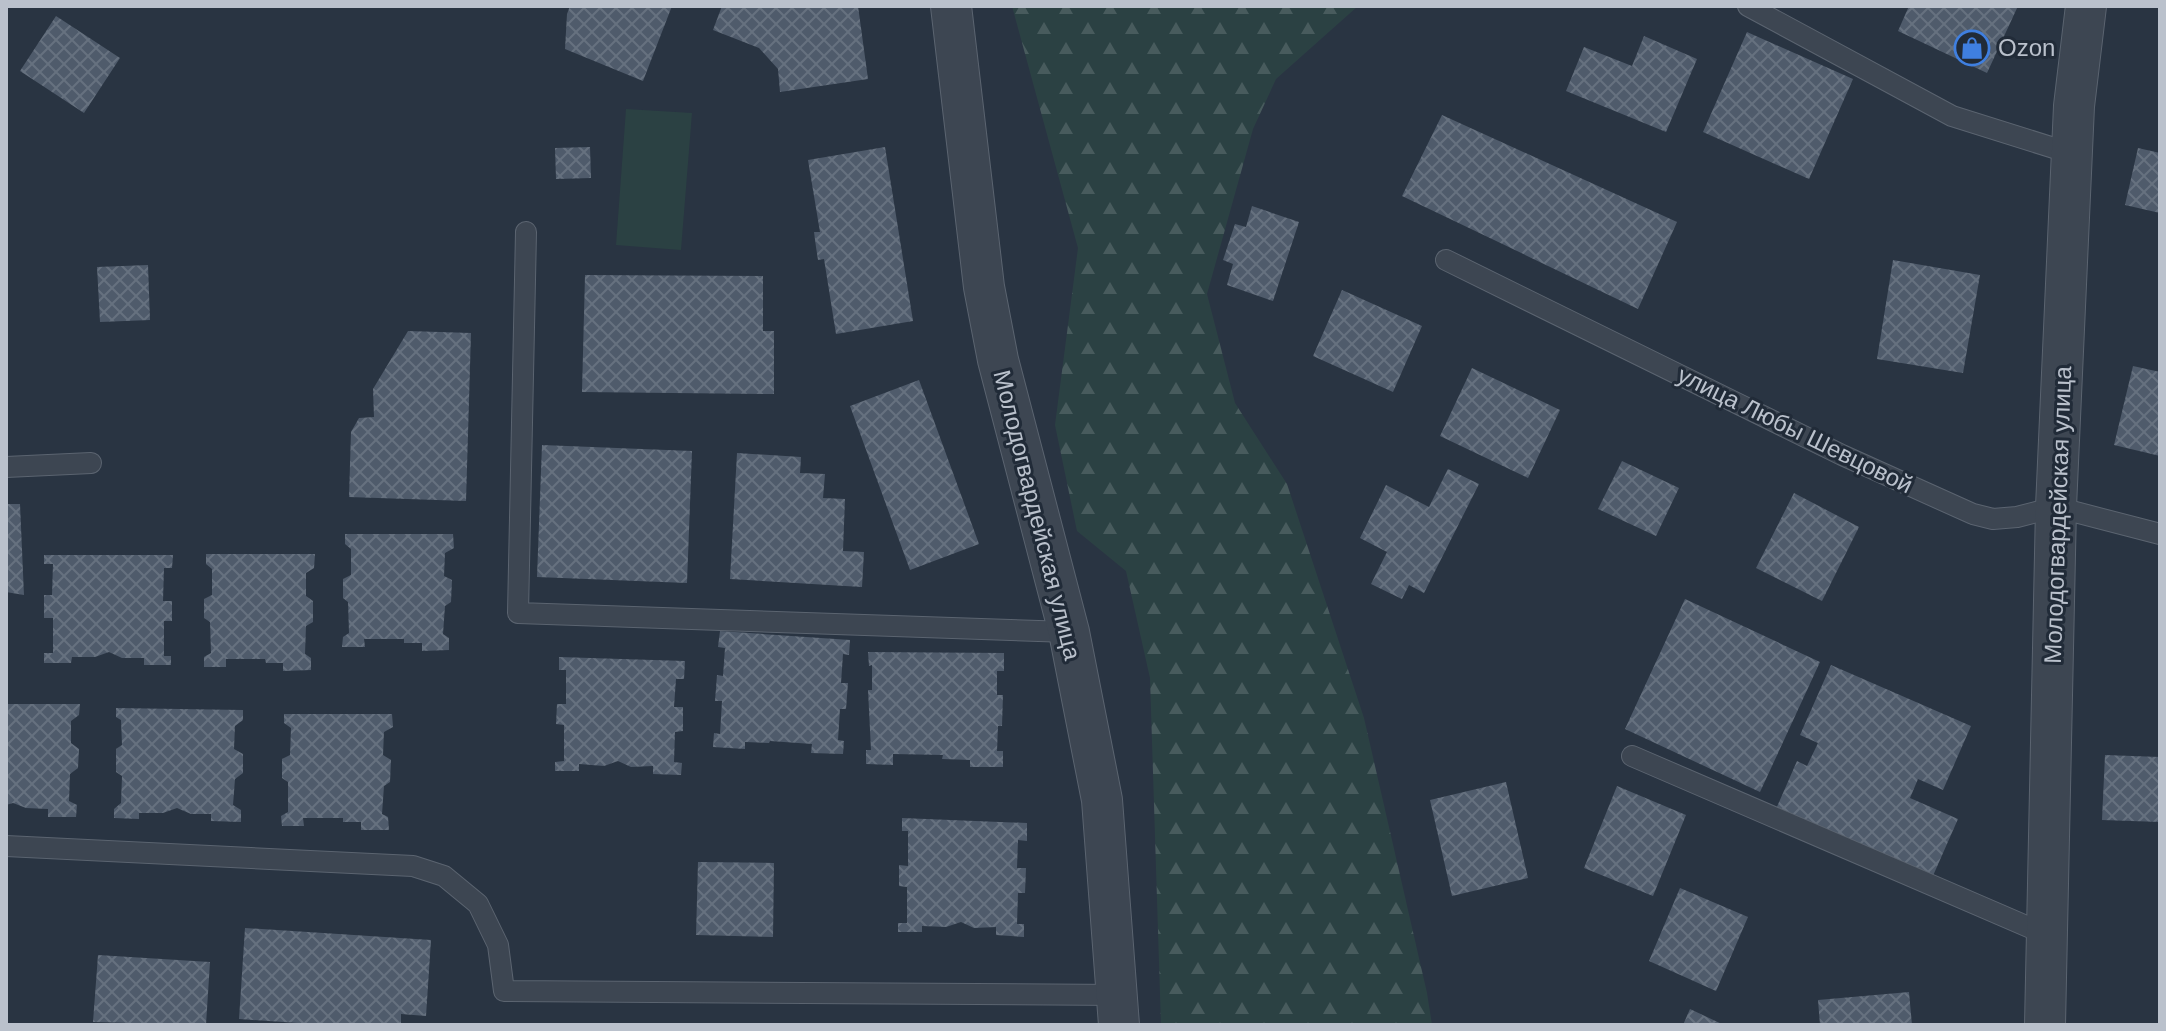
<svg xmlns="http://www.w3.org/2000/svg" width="2166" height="1031" font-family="Helvetica,sans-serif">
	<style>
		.forest { fill: url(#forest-firs) }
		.pitch { fill: #2b4143 }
		.building { fill: url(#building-cross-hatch) }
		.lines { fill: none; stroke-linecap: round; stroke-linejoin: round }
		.service-casing { stroke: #5b6470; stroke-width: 22 }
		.minor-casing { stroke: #5b6470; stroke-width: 42 }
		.service { stroke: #3d4652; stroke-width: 20 }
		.minor { stroke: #3d4652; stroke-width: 40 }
		.labels { text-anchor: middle; stroke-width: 6; stroke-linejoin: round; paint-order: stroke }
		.poi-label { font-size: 24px; fill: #bac1cc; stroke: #212b38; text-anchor: start }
		.street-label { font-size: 24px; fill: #bac1cc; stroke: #212b38 }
	</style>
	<defs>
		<pattern id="forest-firs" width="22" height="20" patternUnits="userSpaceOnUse" patternTransform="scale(2)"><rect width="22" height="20" fill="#2b4143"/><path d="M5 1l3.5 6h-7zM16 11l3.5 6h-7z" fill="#485b5d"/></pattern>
		<pattern id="building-cross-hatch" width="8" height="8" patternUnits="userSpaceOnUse" patternTransform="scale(2)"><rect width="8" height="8" fill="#4f5b6b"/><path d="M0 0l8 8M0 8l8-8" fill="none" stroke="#66717f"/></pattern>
	</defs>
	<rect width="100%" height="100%" fill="#293442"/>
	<path class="forest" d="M 1012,6 L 1358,6 L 1276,79 L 1253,129 L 1207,294 L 1235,403 L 1287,484 L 1364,718 L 1427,993 L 1432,1025 L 1161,1025 L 1150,678 L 1126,571 L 1077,531 L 1055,425 L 1078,248 Z"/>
	<path class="pitch" d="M 626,109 L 692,113 L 681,250 L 616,245 Z"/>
	<path class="building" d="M 570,6 L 672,6 L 643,81 L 565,49 L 567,14 Z
		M 722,6 L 858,6 L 868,79 L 780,92 L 778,69 L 759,48 L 713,30 Z
		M 1909,6 L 2018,6 L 1987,73 L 1898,31 Z
		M 56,16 L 120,58 L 84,113 L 20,71 Z
		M 1747,32 L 1853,79 L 1809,179 L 1703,132 Z
		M 1644,36 L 1697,59 L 1666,132 L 1566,91 L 1584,47 L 1632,66 Z
		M 1442,115 L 1677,222 L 1638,309 L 1402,196 Z
		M 590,147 L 591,178 L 556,179 L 555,148 Z
		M 885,147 L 913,321 L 836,334 L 824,259 L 818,260 L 816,247 L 814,232 L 820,232 L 808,160 Z
		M 2138,148 L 2160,153 L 2160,213 L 2125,205 Z
		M 1252,206 L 1299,222 L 1273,301 L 1227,285 L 1233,264 L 1223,260 L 1235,224 L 1246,227 Z
		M 1893,260 L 1980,275 L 1963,373 L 1877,359 Z
		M 148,265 L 150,320 L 100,322 L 97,267 Z
		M 585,275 L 763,276 L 763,331 L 774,331 L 774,394 L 582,392 Z
		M 1342,290 L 1422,326 L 1393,392 L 1313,356 Z
		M 408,331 L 471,333 L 466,501 L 349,497 L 351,432 L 359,418 L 374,417 L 373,389 Z
		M 2133,366 L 2160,372 L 2160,456 L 2114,445 Z
		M 1472,368 L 1560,410 L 1528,478 L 1440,436 Z
		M 919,380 L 979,544 L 910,570 L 850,406 Z
		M 542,445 L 692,451 L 687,583 L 537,577 Z
		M 737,453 L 801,457 L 800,473 L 825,474 L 823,498 L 845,499 L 843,551 L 864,552 L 862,587 L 730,579 Z
		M 1622,461 L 1679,488 L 1656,536 L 1598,509 Z
		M 1448,469 L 1479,484 L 1424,593 L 1409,585 L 1402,599 L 1371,584 L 1387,552 L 1360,538 L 1386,485 L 1429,507 Z
		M 1794,493 L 1859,527 L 1822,601 L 1756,568 Z
		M 6,504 L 20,504 L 24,595 L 6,592 Z
		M 345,534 L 453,534 L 454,548 L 445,553 L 444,576 L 452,580 L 451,602 L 445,606 L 443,634 L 449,638 L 449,650 L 422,651 L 422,643 L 404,643 L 404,639 L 364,639 L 365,647 L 342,647 L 343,637 L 349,633 L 348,602 L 343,598 L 343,579 L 351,575 L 351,549 L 345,544 Z
		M 206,554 L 315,554 L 314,568 L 306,573 L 306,596 L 313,601 L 313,622 L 306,626 L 305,654 L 311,658 L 311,670 L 283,671 L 283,663 L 266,663 L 265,659 L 226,659 L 226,667 L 204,667 L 204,657 L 211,653 L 210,622 L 204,618 L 204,599 L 212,595 L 212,569 L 206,564 Z
		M 44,555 L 173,555 L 172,568 L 164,568 L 163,601 L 172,601 L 172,621 L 164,621 L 164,656 L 171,656 L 171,665 L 144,665 L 144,658 L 122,658 L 109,652 L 95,657 L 72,657 L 71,663 L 44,663 L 44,653 L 53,653 L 53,618 L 44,618 L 44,595 L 52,595 L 53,564 L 44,564 Z
		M 1685,599 L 1820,662 L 1760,792 L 1625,729 Z
		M 720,631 L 850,640 L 849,655 L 843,654 L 841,683 L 848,683 L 846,709 L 840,709 L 838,740 L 844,741 L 843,754 L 811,753 L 812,744 L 770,741 L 769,743 L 745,742 L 745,749 L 713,747 L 714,733 L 720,734 L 722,701 L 715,701 L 717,675 L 723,676 L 725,648 L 718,647 Z
		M 868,652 L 1004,653 L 1004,671 L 997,671 L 997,695 L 1003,695 L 1002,726 L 998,726 L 997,751 L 1003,751 L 1003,767 L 970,767 L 970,760 L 942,759 L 943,755 L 893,754 L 893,765 L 866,764 L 866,750 L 871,750 L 868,690 L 872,690 L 872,665 L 869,666 Z
		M 559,657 L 685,661 L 684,679 L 676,679 L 674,707 L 683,707 L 683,731 L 675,732 L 674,762 L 682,763 L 681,775 L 653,774 L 653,766 L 631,767 L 618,761 L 604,766 L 579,764 L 579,771 L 555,771 L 555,762 L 564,761 L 564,725 L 556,724 L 557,704 L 566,704 L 566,670 L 559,670 Z
		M 1831,665 L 1971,726 L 1943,790 L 1918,779 L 1910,798 L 1958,819 L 1932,878 L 1776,809 L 1797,761 L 1807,766 L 1818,743 L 1800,735 Z
		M 6,704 L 80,704 L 79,715 L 71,721 L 71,743 L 79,749 L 78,768 L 70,774 L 69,801 L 77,805 L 76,817 L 48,817 L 48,809 L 26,808 L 13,803 L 6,805 Z
		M 116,708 L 243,710 L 243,720 L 235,726 L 234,749 L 243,754 L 243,773 L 235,779 L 233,805 L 241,810 L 241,822 L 211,821 L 211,814 L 191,814 L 177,808 L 163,813 L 139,813 L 139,819 L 114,818 L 114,809 L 121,803 L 122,776 L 116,772 L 116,749 L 122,745 L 121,720 L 116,717 Z
		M 284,714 L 392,714 L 393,727 L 384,732 L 383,755 L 391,760 L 390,782 L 384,786 L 382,814 L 388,817 L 389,830 L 361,830 L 361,822 L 343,822 L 343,818 L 303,818 L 304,826 L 282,826 L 281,816 L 288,812 L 288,782 L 282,778 L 282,759 L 290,755 L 291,728 L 284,723 Z
		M 2105,755 L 2160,757 L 2160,822 L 2102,820 Z
		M 1506,782 L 1528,878 L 1452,896 L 1430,800 Z
		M 1617,786 L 1686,815 L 1653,896 L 1584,868 Z
		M 902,818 L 1027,823 L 1027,841 L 1018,840 L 1017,868 L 1026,868 L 1025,893 L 1018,893 L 1017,924 L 1024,924 L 1024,937 L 996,935 L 996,927 L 974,928 L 961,922 L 946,927 L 922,926 L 922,932 L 898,932 L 898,923 L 907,923 L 907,887 L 899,886 L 899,865 L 908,866 L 908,831 L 902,831 Z
		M 698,862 L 774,863 L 773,937 L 696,935 Z
		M 1680,888 L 1748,917 L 1716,991 L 1649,961 Z
		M 245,928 L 431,940 L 426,1016 L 401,1014 L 401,1025 L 327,1025 L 239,1019 Z
		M 98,955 L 210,962 L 206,1025 L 93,1022 Z
		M 1909,992 L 1912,1025 L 1820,1025 L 1818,1000 Z
		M 1690,1009 L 1724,1025 L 1683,1025 Z"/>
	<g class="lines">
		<g class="service-casing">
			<path id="service" d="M 1748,6 L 1952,116 L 2073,154
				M 526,232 L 518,613 L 1069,632
				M 1446,260 L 1842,455 L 1973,514 L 1993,519 L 2017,517 L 2056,507 L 2160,534
				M 6,467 L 91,463
				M 1632,756 L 2047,935
				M 6,846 L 413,866 L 444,876 L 478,904 L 498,945 L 504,991 L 1119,995"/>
		</g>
		<g class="minor-casing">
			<path id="minor" d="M 951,6 L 984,287 L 998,360 L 1069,632 L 1102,800 L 1119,1025
				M 2045,1025 L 2056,507 L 2074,106 L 2086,6"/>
		</g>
		<use href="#service" class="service"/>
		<use href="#minor" class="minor"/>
	</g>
	<defs>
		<g id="shop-ring" transform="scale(1.8)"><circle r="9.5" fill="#212b38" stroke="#3f7fe0" stroke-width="1.5"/><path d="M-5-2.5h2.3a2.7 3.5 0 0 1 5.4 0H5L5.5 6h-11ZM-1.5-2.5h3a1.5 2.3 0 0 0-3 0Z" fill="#3f7fe0"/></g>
	</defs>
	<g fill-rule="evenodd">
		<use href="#shop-ring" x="1972" y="48"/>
	</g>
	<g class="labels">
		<g class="poi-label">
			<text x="1998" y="56">Ozon</text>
		</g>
		<g class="street-label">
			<text transform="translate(1795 430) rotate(26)" y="8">улица Любы Шевцовой</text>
			<text transform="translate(1037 515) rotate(76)" y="8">Молодогвардейская улица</text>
			<text transform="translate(2058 515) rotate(-88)" y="8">Молодогвардейская улица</text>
		</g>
	</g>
	<rect width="2166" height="1031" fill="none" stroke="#bac1cc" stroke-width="16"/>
</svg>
